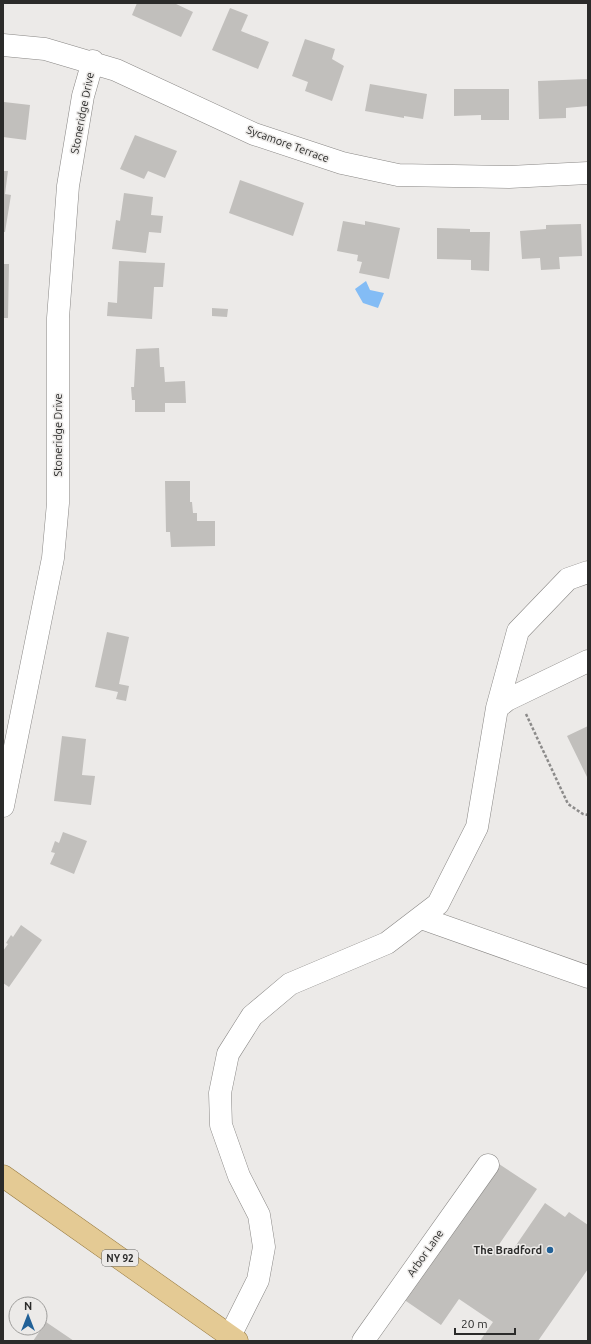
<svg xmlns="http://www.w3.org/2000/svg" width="591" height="1344" font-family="Ubuntu,sans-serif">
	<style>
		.water { fill: #83bcf5 }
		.building { fill: #c1bfbc }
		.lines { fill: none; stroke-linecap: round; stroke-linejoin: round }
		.minor-casing { stroke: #898785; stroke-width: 23 }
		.major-casing { stroke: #987b41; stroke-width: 23 }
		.path { stroke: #8c8b8a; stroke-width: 2.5; stroke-dasharray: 3 2; stroke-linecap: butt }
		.minor { stroke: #fff; stroke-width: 22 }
		.major { stroke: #e4ca94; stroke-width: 22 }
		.poi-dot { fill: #226197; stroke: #eceae8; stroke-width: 1.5 }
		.labels { text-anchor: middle; stroke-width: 3; stroke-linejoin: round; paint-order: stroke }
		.shield { fill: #eceae8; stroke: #656463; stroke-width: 1 }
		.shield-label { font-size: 10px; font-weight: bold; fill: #2b2b2a }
		.street-label { font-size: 11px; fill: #2b2b2a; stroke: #eceae8 }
		.poi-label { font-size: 11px; font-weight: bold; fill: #2b2b2a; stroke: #eceae8; text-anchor: end }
	</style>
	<rect width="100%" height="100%" fill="#eceae8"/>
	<path class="water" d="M 366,281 L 370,290 L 384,293 L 378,308 L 363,303 L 355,289 Z"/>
	<path class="building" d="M 137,3 L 174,3 L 193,12 L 181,37 L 132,15 Z
		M 230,8 L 248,15 L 241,31 L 269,42 L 258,69 L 212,50 Z
		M 305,39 L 335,49 L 332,59 L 344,66 L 332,101 L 305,91 L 308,82 L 292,76 Z
		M 588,79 L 588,106 L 566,108 L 566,118 L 539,119 L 538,81 Z
		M 370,84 L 427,94 L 423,119 L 404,116 L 404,118 L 365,111 Z
		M 454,89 L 509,89 L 509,120 L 481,120 L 481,115 L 454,116 Z
		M 4,102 L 30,105 L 26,140 L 3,137 Z
		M 135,135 L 177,151 L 165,178 L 148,171 L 144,179 L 120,169 Z
		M 3,171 L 8,171 L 5,194 L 11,195 L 5,232 L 3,232 Z
		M 240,180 L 304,203 L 293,236 L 229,213 Z
		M 124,193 L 153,197 L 151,215 L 163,216 L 161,233 L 149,232 L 146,253 L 112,249 L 116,220 L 120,221 Z
		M 343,221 L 365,225 L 365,221 L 400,228 L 389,279 L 359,273 L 362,262 L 357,261 L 358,255 L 337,251 Z
		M 581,224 L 582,256 L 559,257 L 560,269 L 541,270 L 540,258 L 522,259 L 520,231 L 546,229 L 546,225 Z
		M 437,228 L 470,229 L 470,232 L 490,232 L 489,271 L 471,270 L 471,260 L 437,259 Z
		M 119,261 L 165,263 L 163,287 L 154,287 L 152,319 L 107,316 L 108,302 L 117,303 Z
		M 3,264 L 9,264 L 8,318 L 3,318 Z
		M 212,308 L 228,309 L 227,317 L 212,316 Z
		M 159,348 L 160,367 L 164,367 L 165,382 L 185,381 L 186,403 L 165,403 L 165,412 L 135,412 L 135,400 L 132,400 L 131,387 L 134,387 L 136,349 Z
		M 165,481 L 190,481 L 190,502 L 192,502 L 193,513 L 197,513 L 197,521 L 215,521 L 215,546 L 171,547 L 170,532 L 166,532 Z
		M 107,632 L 129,637 L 119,684 L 129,686 L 126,701 L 116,699 L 118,692 L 95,687 Z
		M 588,726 L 588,779 L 567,736 Z
		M 62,736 L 86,739 L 82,775 L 95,776 L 91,805 L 54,801 Z
		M 63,832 L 87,841 L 74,874 L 50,864 L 55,853 L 51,852 L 55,841 L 59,843 Z
		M 21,925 L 42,940 L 9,987 L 3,983 L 3,951 L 8,944 L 6,943 L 11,935 L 13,937 Z
		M 496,1162 L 537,1189 L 498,1246 L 510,1254 L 545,1203 L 565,1217 L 569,1212 L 588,1225 L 588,1269 L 538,1341 L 480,1341 L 493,1322 L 459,1299 L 441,1325 L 403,1299 Z
		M 46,1322 L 74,1341 L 33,1341 Z"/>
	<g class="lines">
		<g class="minor-casing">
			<path id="minor" d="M 3,45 L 45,49 L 116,70 L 254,134 L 342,163 L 398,175 L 509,177 L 588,173
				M 497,708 L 507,700 L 588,661
				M 3,806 L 53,558 L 58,503 L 58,318 L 68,186 L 83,96 L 93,61
				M 421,918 L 588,977
				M 230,1336 L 258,1280 L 264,1247 L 259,1215 L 239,1176 L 221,1125 L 220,1093 L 228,1054 L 252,1016 L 290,984 L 387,943 L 438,904 L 477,827 L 497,708 L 518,631 L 568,579 L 588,572
				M 363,1341 L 488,1165"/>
		</g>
		<g class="major-casing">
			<path id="major" d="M 3,1176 L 237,1341"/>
		</g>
		<path class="path" d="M 526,714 L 568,804 L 583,814 L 588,815"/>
		<use href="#minor" class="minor"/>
		<use href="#major" class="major"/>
	</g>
	<circle class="poi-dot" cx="550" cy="1250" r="4"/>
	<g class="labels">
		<rect class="shield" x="102" y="1250" width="36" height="16" rx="3"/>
		<g class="shield-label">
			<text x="120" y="1262">NY 92</text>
		</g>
		<g class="street-label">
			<text transform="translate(82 113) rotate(-79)" y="4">Stoneridge Drive</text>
			<text transform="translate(288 144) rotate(20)" y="4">Sycamore Terrace</text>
			<text transform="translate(58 435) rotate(-90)" y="4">Stoneridge Drive</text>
			<text transform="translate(425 1253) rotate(-55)" y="4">Arbor Lane</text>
		</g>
		<g class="poi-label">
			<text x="542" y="1254">The Bradford</text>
		</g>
	</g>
	<rect width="591" height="1344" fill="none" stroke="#2b2b2a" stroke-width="8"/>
	<g transform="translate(28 1316)"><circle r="19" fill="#eceae8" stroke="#9f9e9c"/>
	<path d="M0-3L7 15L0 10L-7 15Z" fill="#226197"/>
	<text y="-6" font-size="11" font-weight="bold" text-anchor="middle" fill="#2b2b2a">N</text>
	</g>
	<path d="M455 1328v6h60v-6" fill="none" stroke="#2b2b2a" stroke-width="2"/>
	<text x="461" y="1328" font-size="12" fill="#2b2b2a" stroke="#eceae8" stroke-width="3" paint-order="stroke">20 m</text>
</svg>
